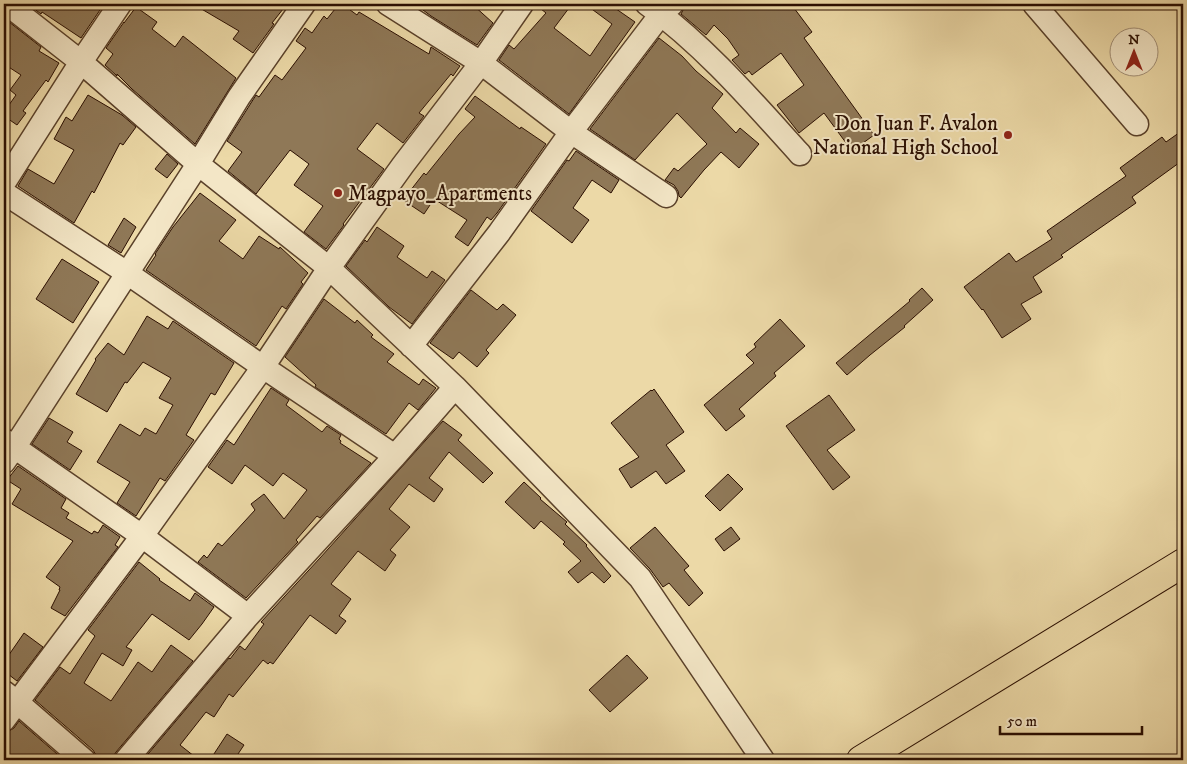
<svg xmlns="http://www.w3.org/2000/svg" width="1187" height="764" font-family="'IM FELL DW Pica',serif">
	<style>
		.building { fill: #8f7857; stroke: #2a0e01 }
		.lines { fill: none; stroke-linecap: round; stroke-linejoin: round }
		.minor-casing { stroke: #5a412a; stroke-width: 25 }
		.major-casing { stroke: #2a0e01; stroke-width: 30 }
		.minor { stroke: #f3e6c6; stroke-width: 22 }
		.major { stroke: #ecd9a7; stroke-width: 28 }
		.poi-dot { fill: #8f2418; stroke: #f3e6c6; stroke-width: 2 }
		.labels { text-anchor: middle; stroke-width: 4; stroke-linejoin: round; paint-order: stroke }
		.poi-label { font-size: 21px; fill: #2a0e01; stroke: #f3e6c6; text-anchor: end }
	</style>
	<rect width="100%" height="100%" fill="#ecd9a7"/>
	<filter id="stains"><feTurbulence type="fractalNoise" baseFrequency=".004" numOctaves="4"/><feColorMatrix values="0 0 0 0 .2 0 0 0 0 .09 0 0 0 0 .02 0 0 0 .5 -.17"/></filter>
	<radialGradient id="worn" r=".72"><stop offset=".6" stop-color="#630" stop-opacity="0"/><stop offset="1" stop-color="#630" stop-opacity=".3"/></radialGradient>
	<path class="building" d="M 28,4 L 99,4 L 102,7 L 81,38 L 42,12 L 41,14 Z
		M 193,4 L 287,4 L 272,23 L 274,24 L 253,53 L 233,39 L 239,31 Z
		M 339,4 L 342,4 L 357,15 L 359,12 L 429,54 L 431,47 L 460,66 L 453,76 L 451,74 L 419,113 L 424,116 L 403,143 L 377,123 L 357,149 L 384,169 L 343,224 L 344,225 L 326,249 L 304,232 L 323,206 L 294,185 L 309,164 L 290,150 L 256,194 L 228,171 L 242,152 L 227,141 L 256,95 L 259,97 L 275,75 L 282,80 L 306,48 L 296,41 L 305,28 L 312,33 L 324,16 L 327,19 Z
		M 415,4 L 472,4 L 493,23 L 477,45 L 431,16 Z
		M 535,4 L 572,4 L 554,28 L 590,56 L 612,24 L 585,4 L 609,4 L 635,22 L 569,114 L 499,60 L 509,45 L 514,49 L 546,13 Z
		M 685,4 L 791,4 L 812,32 L 804,38 L 874,135 L 852,151 L 824,113 L 799,133 L 777,105 L 804,85 L 781,53 L 752,75 L 749,71 L 745,74 L 732,60 L 739,55 L 728,39 L 714,25 L 706,35 L 681,14 L 684,8 Z
		M 136,7 L 157,22 L 152,29 L 175,47 L 183,36 L 236,78 L 195,144 L 132,89 L 117,74 L 117,76 L 105,65 L 113,54 L 106,48 L 124,22 L 124,23 Z
		M 4,18 L 41,47 L 39,51 L 59,63 L 48,82 L 46,80 L 23,111 L 26,113 L 17,125 L 4,116 L 4,112 L 16,95 L 10,90 L 21,75 L 4,64 Z
		M 659,38 L 682,56 L 696,71 L 723,94 L 712,108 L 736,133 L 740,128 L 759,144 L 739,168 L 721,152 L 704,170 L 681,198 L 679,196 L 678,191 L 674,185 L 665,180 L 674,168 L 678,171 L 707,144 L 677,113 L 635,160 L 590,129 Z
		M 88,95 L 122,115 L 136,127 L 123,145 L 120,143 L 94,193 L 92,191 L 74,223 L 18,186 L 28,169 L 54,184 L 74,150 L 54,139 L 66,117 L 72,121 Z
		M 475,96 L 520,129 L 521,127 L 546,144 L 497,213 L 491,220 L 487,217 L 468,246 L 455,237 L 467,220 L 434,199 L 424,214 L 403,200 L 424,173 L 426,175 L 459,134 L 475,117 L 465,109 Z
		M 1183,130 L 1183,160 L 1132,197 L 1136,203 L 1061,255 L 1063,257 L 1033,277 L 1042,292 L 1021,304 L 1031,319 L 1002,338 L 983,309 L 982,310 L 964,287 L 1009,253 L 1016,262 L 1052,239 L 1047,231 L 1126,176 L 1120,168 L 1162,137 L 1166,142 Z
		M 576,151 L 619,180 L 611,193 L 592,180 L 573,208 L 589,220 L 572,243 L 531,211 L 567,160 L 569,161 Z
		M 167,154 L 178,164 L 167,178 L 155,169 Z
		M 200,193 L 236,220 L 219,241 L 243,259 L 259,236 L 279,249 L 280,247 L 308,273 L 301,282 L 303,284 L 286,309 L 282,306 L 256,346 L 146,270 L 156,255 L 155,254 L 173,227 Z
		M 124,218 L 136,227 L 121,253 L 108,245 Z
		M 377,227 L 404,246 L 397,257 L 427,278 L 432,271 L 445,280 L 412,324 L 389,307 L 346,266 L 365,240 L 367,242 Z
		M 62,259 L 99,282 L 73,323 L 36,299 Z
		M 922,288 L 933,300 L 904,326 L 905,327 L 870,355 L 847,375 L 836,363 L 910,301 L 909,300 Z
		M 471,290 L 497,310 L 503,304 L 516,315 L 486,350 L 489,353 L 477,367 L 459,352 L 453,359 L 430,343 Z
		M 324,299 L 355,323 L 357,320 L 373,335 L 371,337 L 394,354 L 387,362 L 419,385 L 423,379 L 436,388 L 418,410 L 409,403 L 386,434 L 315,387 L 316,385 L 285,357 Z
		M 147,316 L 168,329 L 173,321 L 234,363 L 215,395 L 211,393 L 186,435 L 194,440 L 165,481 L 160,478 L 136,516 L 117,503 L 130,482 L 97,462 L 120,424 L 140,436 L 145,428 L 156,434 L 173,405 L 159,398 L 171,378 L 143,362 L 127,383 L 125,382 L 107,412 L 76,394 L 96,360 L 95,359 L 108,343 L 124,355 Z
		M 780,319 L 805,346 L 774,373 L 776,376 L 739,409 L 745,416 L 726,431 L 704,405 L 754,363 L 746,355 L 756,347 L 754,344 Z
		M 271,388 L 289,400 L 286,405 L 322,432 L 327,426 L 341,435 L 339,439 L 341,441 L 340,443 L 371,463 L 320,518 L 317,516 L 296,540 L 298,542 L 246,598 L 198,562 L 204,555 L 207,558 L 218,543 L 222,546 L 255,510 L 251,504 L 264,494 L 284,519 L 307,490 L 283,473 L 273,486 L 245,465 L 232,484 L 208,467 L 227,440 L 234,445 Z
		M 654,389 L 684,432 L 666,445 L 685,471 L 666,484 L 656,471 L 631,488 L 619,469 L 639,457 L 611,423 L 651,390 L 652,391 Z
		M 829,395 L 855,430 L 827,450 L 850,477 L 833,490 L 786,426 Z
		M 49,418 L 73,432 L 67,442 L 82,451 L 70,470 L 32,444 Z
		M 443,421 L 462,435 L 458,440 L 493,473 L 483,483 L 449,452 L 429,478 L 443,489 L 434,502 L 409,484 L 389,509 L 410,527 L 390,550 L 396,555 L 385,571 L 358,551 L 331,584 L 351,599 L 339,616 L 346,621 L 336,634 L 310,615 L 273,664 L 270,662 L 268,664 L 263,660 L 233,697 L 229,694 L 214,717 L 206,712 L 180,745 L 199,760 L 143,760 L 229,658 L 230,659 L 240,646 L 245,650 L 264,624 L 261,622 L 320,558 Z
		M 18,466 L 66,499 L 61,508 L 69,513 L 66,518 L 92,534 L 94,531 L 98,533 L 103,525 L 120,537 L 115,545 L 118,547 L 65,616 L 51,608 L 60,590 L 59,590 L 60,587 L 46,577 L 73,541 L 12,504 L 21,489 L 7,480 Z
		M 728,474 L 743,489 L 720,511 L 705,496 Z
		M 524,482 L 541,498 L 540,499 L 567,522 L 565,524 L 587,545 L 586,546 L 611,576 L 604,583 L 592,572 L 578,583 L 568,572 L 581,561 L 563,544 L 565,542 L 541,521 L 534,529 L 505,502 Z
		M 655,527 L 689,566 L 684,570 L 703,593 L 689,606 L 669,583 L 663,587 L 650,569 L 630,548 Z
		M 731,527 L 740,539 L 724,551 L 715,539 Z
		M 139,562 L 160,579 L 159,580 L 190,601 L 195,593 L 214,607 L 202,624 L 189,640 L 152,614 L 126,647 L 132,650 L 123,666 L 102,653 L 84,683 L 111,701 L 138,662 L 152,672 L 171,645 L 193,661 L 116,752 L 113,757 L 113,760 L 97,760 L 96,755 L 93,750 L 35,700 L 60,667 L 70,674 L 95,636 L 88,630 Z
		M 24,633 L 43,647 L 17,681 L 4,671 L 4,662 Z
		M 627,655 L 648,678 L 610,712 L 589,690 Z
		M 19,721 L 64,760 L 4,760 L 4,734 L 14,728 Z
		M 227,734 L 244,745 L 234,760 L 210,760 Z"/>
	<g class="lines">
		<g class="minor-casing">
			<path id="minor" d="M 7,4 L 81,62 L 198,164 L 329,268 L 455,387 L 640,578 L 763,760
				M 388,4 L 481,63 L 571,132 L 666,196
				M 647,4 C 705,46 752,101 800,154
				M 1034,4 L 1137,124
				M 4,183 L 81,62 L 120,4
				M 4,193 L 127,273 L 263,367 L 395,456
				M 411,346 L 499,233 L 571,132 L 661,14 L 672,4
				M 4,440 L 142,536 L 248,616
				M 4,462 L 14,448 L 198,164 L 239,97 L 304,4
				M 4,692 L 17,702 L 84,760
				M 4,720 L 142,536 L 263,367 L 329,268 L 403,165 L 481,63 L 522,4
				M 126,760 L 248,616 L 395,456 L 455,387"/>
		</g>
		<g class="major-casing">
			<path id="major" d="M 861,760 L 1183,563"/>
		</g>
		<use href="#minor" class="minor"/>
		<use href="#major" class="major"/>
	</g>
	<g class="poi-dot">
		<circle cx="1008" cy="135" r="5"/>
		<circle cx="338" cy="193" r="5"/>
	</g>
	<g class="labels">
		<g class="poi-label">
			<text x="998" y="130">Don Juan F. Avalon<tspan x="998" dy="24">National High School</tspan></text>
			<text x="348" y="200" text-anchor="start">Magpayo_Apartments</text>
		</g>
	</g>
	<rect width="1187" height="764" fill="none" stroke="#ecd9a7" stroke-width="20"/>
	<rect x="5" y="5" width="1177" height="754" fill="none" stroke="#2a0e01" stroke-width="2.5"/>
	<rect x="10" y="10" width="1167" height="744" fill="none" stroke="#2a0e01"/>
	<g transform="translate(1134 52)"><circle r="24" fill="#f3e6c6" stroke="#a39077"/>
	<path d="M0-4L9 19L0 12L-9 19Z" fill="#8f2418"/>
	<text y="-8" font-size="14" font-weight="bold" text-anchor="middle" fill="#2a0e01">N</text>
	</g>
	<path d="M1000 726v8h142v-8" fill="none" stroke="#2a0e01" stroke-width="2.5"/>
	<text x="1007" y="726" font-size="15" fill="#2a0e01" stroke="#f3e6c6" stroke-width="4" paint-order="stroke">50 m</text>
	<rect width="100%" height="100%" filter="url(#stains)"/>
	<rect width="100%" height="100%" fill="url(#worn)"/>
</svg>
